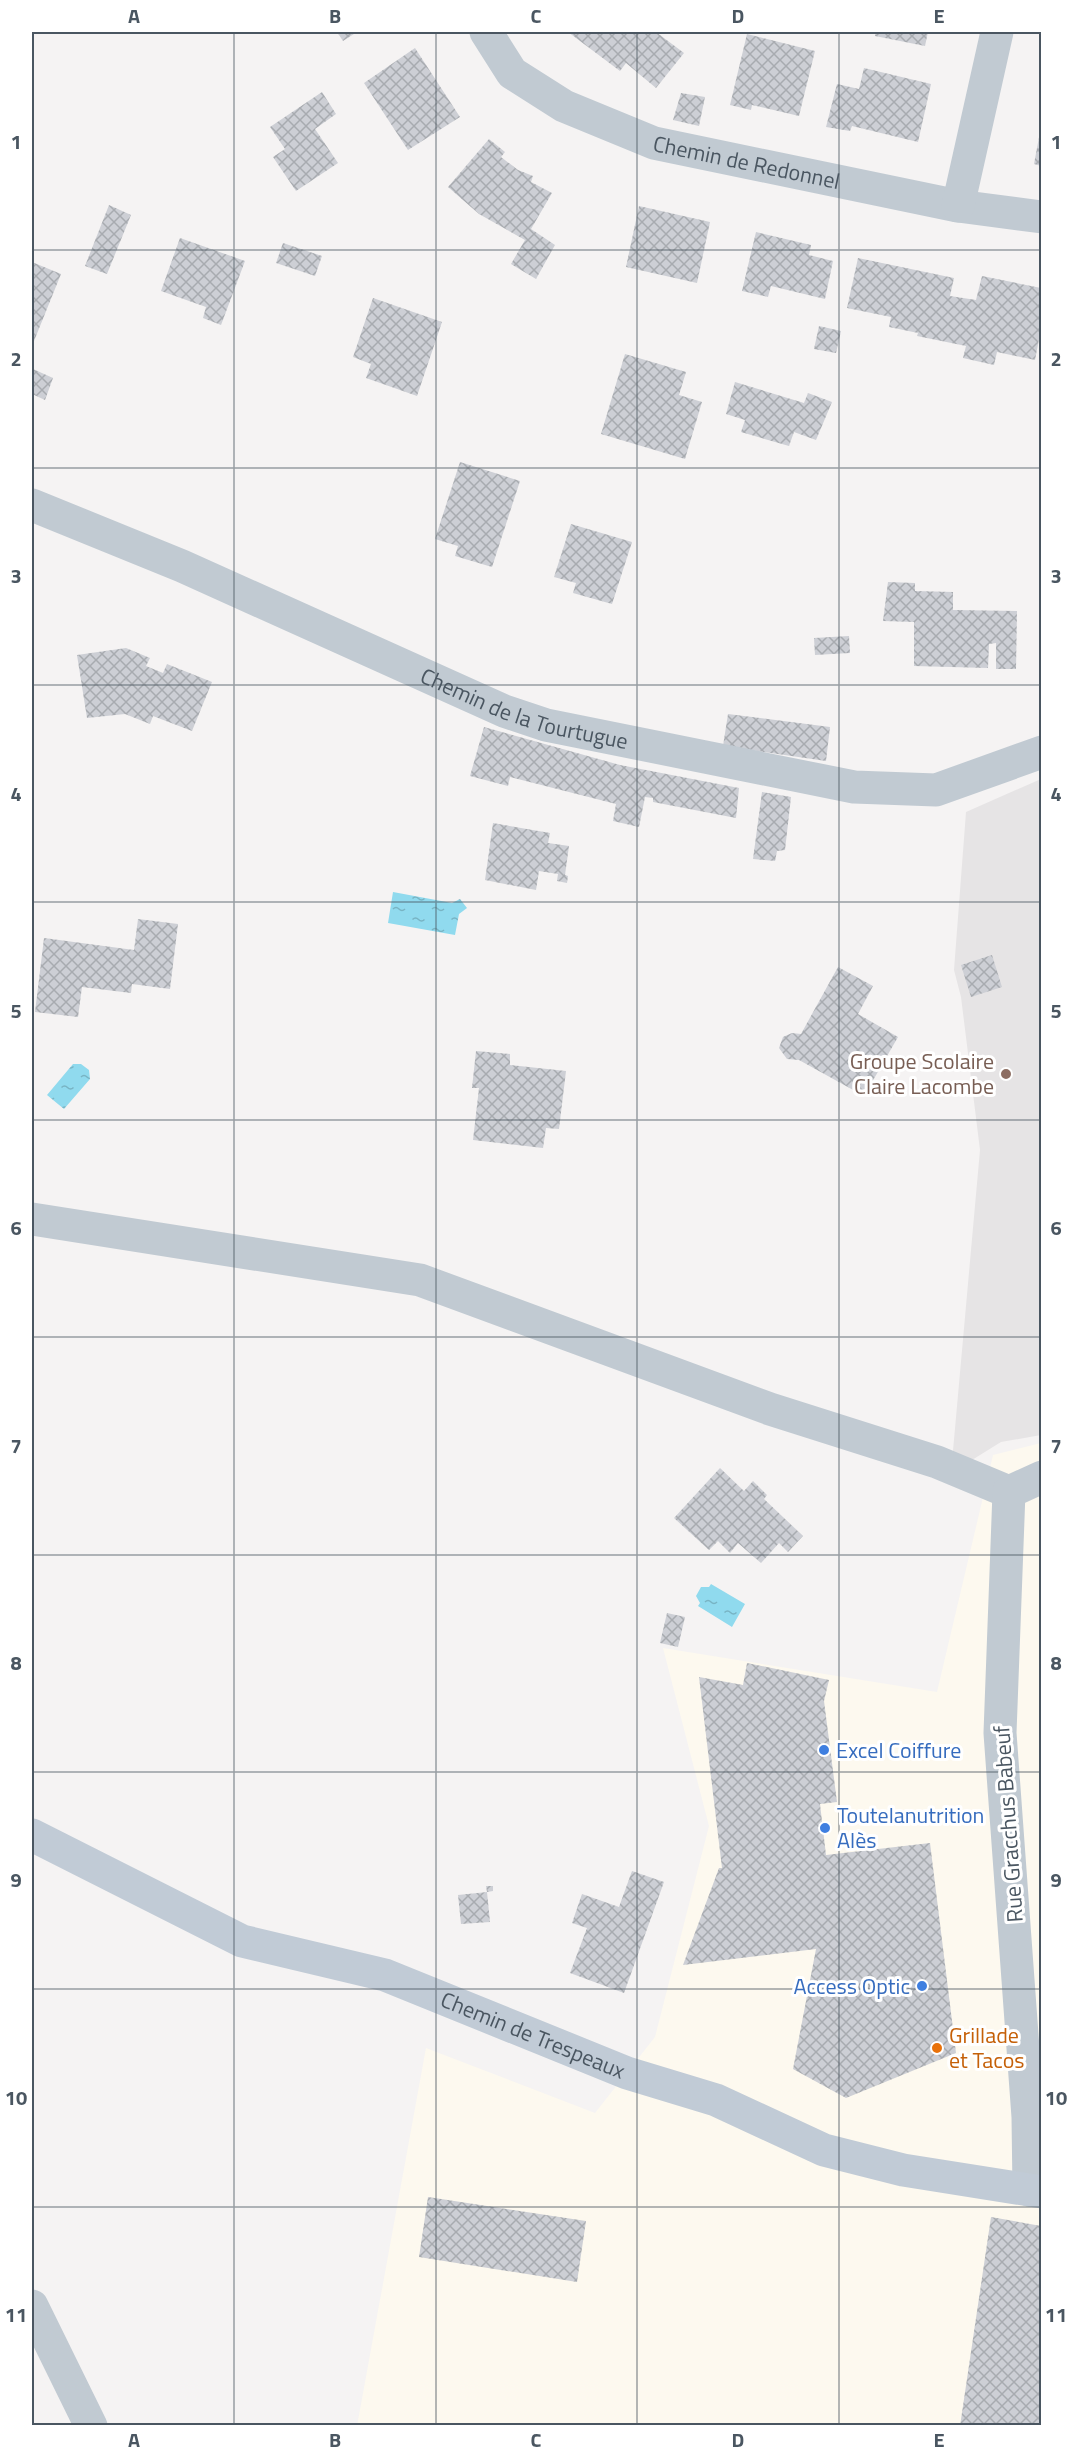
<svg xmlns="http://www.w3.org/2000/svg" width="1073" height="2457" font-family="'Titillium Web',sans-serif">
	<style>
		.commercial { fill: #fdf9ef }
		.education { fill: #e6e4e5 }
		.water { fill: url(#water-ripples) }
		.building { fill: url(#building-cross-hatch) }
		.lines { fill: none; stroke-linecap: round; stroke-linejoin: round }
		.street { stroke: #c1cad2; stroke-width: 33 }
		.secondary { stroke: #c1cbd6; stroke-width: 33 }
		.grid { fill: none; stroke: #4a5661; stroke-width: 1.5; stroke-opacity: 0.55 }
		.education-dot { fill: #8d6e63; stroke: #fff; stroke-width: 2 }
		.shop-dot { fill: #3f7fe0; stroke: #fff; stroke-width: 2 }
		.food-dot { fill: #e8710a; stroke: #fff; stroke-width: 2 }
		.labels { text-anchor: middle; stroke-width: 6; stroke-linejoin: round; paint-order: stroke }
		.street-label { font-size: 22px; fill: #4a5661; stroke: #fff }
		.education-label { font-size: 22px; fill: #785e54; stroke: #fff; text-anchor: end }
		.shop-label { font-size: 22px; fill: #366cbe; stroke: #fff; text-anchor: start }
		.food-label { font-size: 22px; fill: #c56008; stroke: #fff; text-anchor: start }
		.neatline { fill: none; stroke: #4a5661; stroke-width: 2 }
		.grid-label { font-size: 20px; text-anchor: middle; font-weight: bold; fill: #4a5661 }
	</style>
	<defs>
		<pattern id="water-ripples" width="26" height="14" patternUnits="userSpaceOnUse" patternTransform="scale(1.5)"><rect width="26" height="14" fill="#90daee"/><path d="M2 4q2-2 4 0t4 0M15 11q2-2 4 0t4 0" fill="none" stroke="#78b4c4"/></pattern>
		<pattern id="building-cross-hatch" width="8" height="8" patternUnits="userSpaceOnUse" patternTransform="scale(1.5)"><rect width="8" height="8" fill="#cdcfd5"/><path d="M0 0l8 8M0 8l8-8" fill="none" stroke="#a8abb0"/></pattern>
	</defs>
	<rect width="100%" height="100%" fill="#f5f3f3"/>
	<path class="commercial" d="M 1041,1443 L 1041,2425 L 357,2426 L 426,2048 L 595,2113 L 655,2037 L 709,1826 L 663,1648 L 937,1692 L 993,1455 Z"/>
	<path class="education" d="M 1041,779 L 1041,1435 L 1001,1442 L 951,1473 L 980,1150 L 961,997 L 954,970 L 966,812 Z"/>
	<path class="water" d="M 393,892 L 452,903 L 460,899 L 467,908 L 459,914 L 455,935 L 388,923 Z
		M 73,1064 L 81,1064 L 89,1070 L 90,1079 L 64,1109 L 47,1095 Z
		M 711,1584 L 745,1604 L 732,1627 L 698,1606 L 700,1603 L 696,1596 L 701,1587 L 709,1587 Z"/>
	<path class="building" d="M 337,32 L 357,32 L 343,41 Z
		M 568,32 L 656,32 L 684,53 L 656,88 L 626,63 L 620,71 Z
		M 876,32 L 928,32 L 925,46 L 875,36 Z
		M 747,34 L 815,51 L 799,116 L 752,105 L 751,110 L 730,105 Z
		M 415,48 L 460,117 L 408,150 L 364,83 Z
		M 864,68 L 931,84 L 918,142 L 852,126 L 850,131 L 826,127 L 837,84 L 859,89 Z
		M 322,92 L 336,114 L 315,129 L 338,163 L 296,191 L 273,157 L 285,149 L 270,127 Z
		M 681,93 L 705,97 L 699,126 L 673,120 Z
		M 1040,132 L 1041,132 L 1041,166 L 1034,164 Z
		M 489,139 L 505,152 L 501,157 L 518,170 L 533,176 L 531,182 L 552,193 L 531,229 L 555,245 L 536,279 L 511,264 L 525,240 L 479,214 L 448,187 Z
		M 109,205 L 131,215 L 107,274 L 85,266 Z
		M 639,206 L 710,222 L 697,283 L 626,267 Z
		M 756,232 L 811,245 L 809,255 L 833,261 L 825,299 L 771,286 L 768,297 L 742,291 Z
		M 180,238 L 245,261 L 221,325 L 203,318 L 206,307 L 161,291 Z
		M 283,243 L 322,256 L 315,276 L 276,263 Z
		M 858,258 L 954,278 L 950,296 L 976,300 L 982,276 L 1041,288 L 1041,329 L 1035,360 L 997,352 L 994,365 L 963,358 L 966,346 L 917,336 L 918,333 L 889,327 L 891,317 L 847,308 Z
		M 32,262 L 61,274 L 32,346 Z
		M 373,298 L 442,322 L 417,396 L 366,378 L 371,364 L 353,357 Z
		M 819,326 L 841,331 L 836,353 L 814,349 Z
		M 625,354 L 686,372 L 679,395 L 702,402 L 685,459 L 601,434 Z
		M 33,369 L 53,378 L 45,400 L 32,394 Z
		M 735,382 L 804,403 L 808,393 L 832,402 L 816,440 L 794,432 L 789,446 L 741,432 L 745,420 L 726,414 Z
		M 460,462 L 520,481 L 492,567 L 455,556 L 458,546 L 435,539 Z
		M 571,524 L 632,542 L 612,604 L 573,593 L 576,583 L 554,577 Z
		M 888,582 L 915,583 L 915,591 L 953,592 L 953,610 L 1017,611 L 1016,669 L 996,669 L 996,643 L 989,644 L 988,668 L 914,666 L 914,622 L 883,621 Z
		M 849,636 L 850,653 L 815,655 L 814,638 Z
		M 126,648 L 150,658 L 146,666 L 163,673 L 167,664 L 212,682 L 192,731 L 153,716 L 150,724 L 125,714 L 87,718 L 77,655 Z
		M 728,714 L 830,727 L 826,761 L 723,746 Z
		M 484,727 L 620,765 L 739,788 L 736,818 L 653,802 L 653,798 L 645,797 L 639,827 L 613,821 L 616,804 L 510,777 L 508,786 L 470,776 Z
		M 762,792 L 791,797 L 785,850 L 777,851 L 775,861 L 753,859 Z
		M 493,823 L 550,833 L 548,843 L 569,846 L 565,875 L 568,876 L 567,883 L 557,881 L 558,874 L 539,871 L 536,890 L 485,880 Z
		M 138,919 L 178,924 L 170,989 L 132,984 L 131,993 L 82,987 L 78,1017 L 35,1012 L 44,938 L 134,950 Z
		M 992,955 L 1002,987 L 971,997 L 961,965 Z
		M 838,967 L 873,986 L 858,1014 L 898,1037 L 864,1096 L 799,1060 L 787,1059 L 779,1048 L 783,1037 L 792,1033 L 801,1034 Z
		M 476,1051 L 510,1054 L 510,1065 L 566,1071 L 559,1129 L 546,1128 L 543,1148 L 473,1140 L 479,1088 L 472,1088 Z
		M 720,1468 L 744,1491 L 753,1481 L 767,1495 L 764,1499 L 803,1536 L 788,1552 L 779,1543 L 761,1563 L 738,1543 L 730,1553 L 718,1541 L 709,1550 L 674,1518 Z
		M 667,1613 L 685,1617 L 678,1647 L 660,1643 Z
		M 747,1663 L 829,1680 L 824,1701 L 837,1802 L 820,1804 L 826,1855 L 930,1843 L 956,2053 L 846,2098 L 793,2069 L 816,1949 L 683,1965 L 719,1868 L 722,1868 L 699,1677 L 743,1685 Z
		M 632,1871 L 664,1882 L 624,1993 L 570,1973 L 587,1928 L 572,1923 L 582,1894 L 619,1907 Z
		M 486,1886 L 493,1886 L 493,1891 L 487,1892 L 490,1922 L 461,1924 L 458,1895 L 487,1892 Z
		M 428,2197 L 586,2221 L 577,2282 L 419,2257 Z
		M 991,2217 L 1041,2226 L 1041,2426 L 960,2426 Z"/>
	<g class="lines">
		<g class="street">
			<path id="s1" d="M 486,32 L 512,73 L 564,106 L 654,143 L 958,206 L 1042,217"/>
			<path d="M 958,206 L 997,32"/>
			<path id="s2" d="M 32,505 L 182,566 L 504,711 L 546,725 L 854,787 L 936,790 L 1042,752"/>
			<path d="M 32,1219 L 420,1280 L 770,1409 L 937,1462 L 1009,1492"/>
			<path d="M 1029,2190 L 1028,2117 L 1000,1733 L 1009,1492 L 1042,1477"/>
			<path d="M 32,2306 L 91,2426"/>
		</g>
		<path class="secondary" id="s3" d="M 32,1835 L 242,1941 L 385,1975 L 627,2073 L 716,2100 L 824,2150 L 903,2170 L 1042,2192"/>
	</g>
	<path class="grid" d="M 234,32 L 234,2426M 436,32 L 436,2426M 637,32 L 637,2426M 839,32 L 839,2426M 32,250 L 1042,250M 32,468 L 1042,468M 32,685 L 1042,685M 32,902 L 1042,902M 32,1120 L 1042,1120M 32,1337 L 1042,1337M 32,1555 L 1042,1555M 32,1772 L 1042,1772M 32,1989 L 1042,1989M 32,2207 L 1042,2207"/>
	<circle class="education-dot" cx="1006" cy="1074" r="6"/>
	<g class="shop-dot">
		<circle cx="824" cy="1750" r="6"/>
		<circle cx="825" cy="1828" r="6"/>
		<circle cx="922" cy="1986" r="6"/>
	</g>
	<circle class="food-dot" cx="937" cy="2048" r="6"/>
	<g class="labels">
		<g class="street-label">
			<text dy="8" stroke="none"><textPath href="#s1" startOffset="302">Chemin de Redonnel</textPath></text>
			<text dy="8" stroke="none"><textPath href="#s2" startOffset="534">Chemin de la Tourtugue</textPath></text>
			<text transform="translate(1008 1824) rotate(-94)" y="8">Rue Gracchus Babeuf</text>
			<text dy="8" stroke="none"><textPath href="#s3" startOffset="542">Chemin de Trespeaux</textPath></text>
		</g>
		<g class="education-label">
			<text x="994" y="1069">Groupe Scolaire<tspan x="994" dy="25">Claire Lacombe</tspan></text>
		</g>
		<g class="shop-label">
			<text x="836" y="1758">Excel Coiffure</text>
			<text x="837" y="1823">Toutelanutrition<tspan x="837" dy="25">Alès</tspan></text>
			<text x="910" y="1994" text-anchor="end">Access Optic</text>
		</g>
		<g class="food-label">
			<text x="949" y="2043">Grillade<tspan x="949" dy="25">et Tacos</tspan></text>
		</g>
	</g>
	<rect width="1073" height="2457" fill="none" stroke="#ffffff" stroke-width="66"/>
	<rect x="33" y="33" width="1007" height="2391" class="neatline"/>
	<g class="grid-label">
		<text x="134" y="23">A</text>
		<text x="335" y="23">B</text>
		<text x="536" y="23">C</text>
		<text x="738" y="23">D</text>
		<text x="939" y="23">E</text>
		<text x="16" y="149">1</text>
		<text x="1056" y="149">1</text>
		<text x="16" y="366">2</text>
		<text x="1056" y="366">2</text>
		<text x="16" y="583">3</text>
		<text x="1056" y="583">3</text>
		<text x="16" y="801">4</text>
		<text x="1056" y="801">4</text>
		<text x="16" y="1018">5</text>
		<text x="1056" y="1018">5</text>
		<text x="16" y="1235">6</text>
		<text x="1056" y="1235">6</text>
		<text x="16" y="1453">7</text>
		<text x="1056" y="1453">7</text>
		<text x="16" y="1670">8</text>
		<text x="1056" y="1670">8</text>
		<text x="16" y="1887">9</text>
		<text x="1056" y="1887">9</text>
		<text x="16" y="2105">10</text>
		<text x="1056" y="2105">10</text>
		<text x="16" y="2322">11</text>
		<text x="1056" y="2322">11</text>
		<text x="134" y="2447">A</text>
		<text x="335" y="2447">B</text>
		<text x="536" y="2447">C</text>
		<text x="738" y="2447">D</text>
		<text x="939" y="2447">E</text>
	</g>
</svg>
